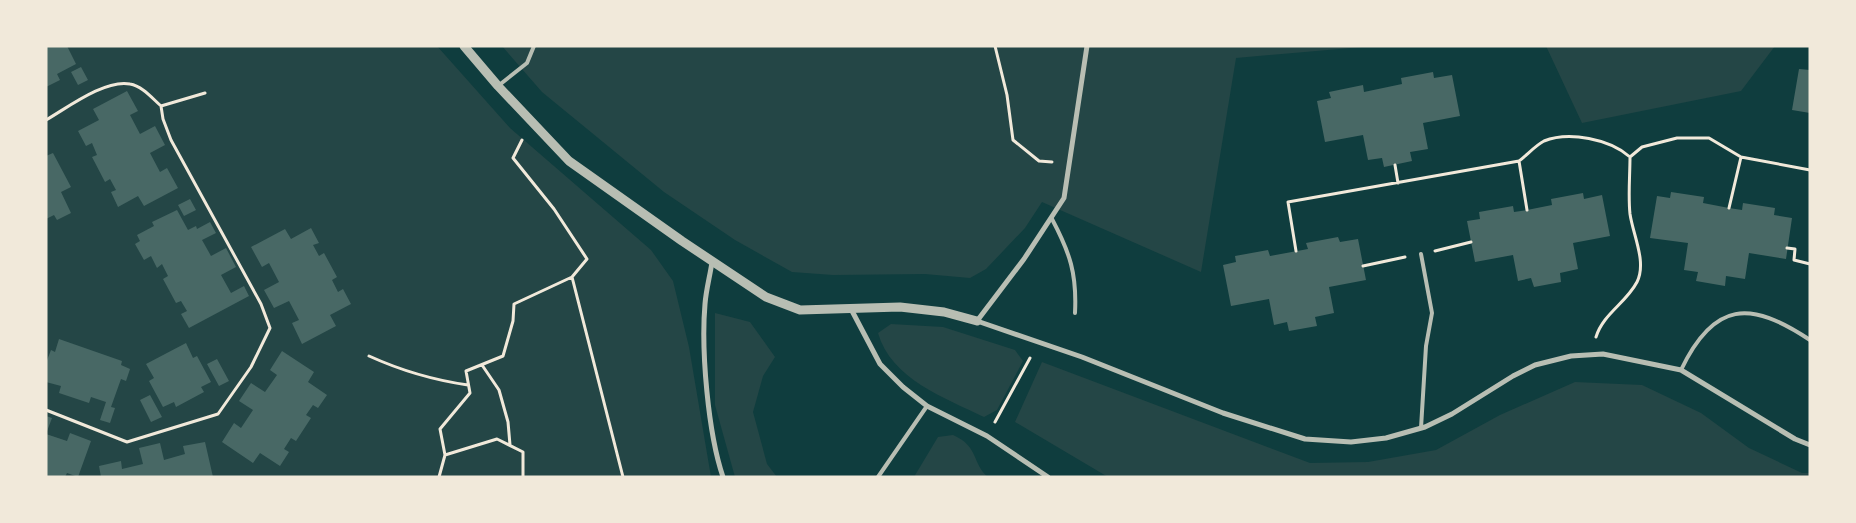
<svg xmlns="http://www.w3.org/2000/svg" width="1856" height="523" font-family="Commissioner,sans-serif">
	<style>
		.green { fill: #244646 }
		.building { fill: #486865 }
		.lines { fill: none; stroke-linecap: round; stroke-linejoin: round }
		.path { stroke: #f1e9da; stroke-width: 3 }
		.service { stroke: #b8beb3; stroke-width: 4 }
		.minor { stroke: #b8beb3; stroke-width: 5 }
		.tertiary { stroke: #b8beb3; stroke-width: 9 }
	</style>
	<rect width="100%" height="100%" fill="#0f3d3e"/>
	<path class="green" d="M 46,46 L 437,46 L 510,128 L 651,250 L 673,281 L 689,347 L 711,477 L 46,477 Z
		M 502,46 L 1374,46 L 1236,58 L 1201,272 L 1042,202 L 1025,228 L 986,269 L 970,278 L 925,274 L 833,275 L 792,272 L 735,240 L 664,192 L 542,92 Z
		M 1546,46 L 1775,46 L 1741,91 L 1582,123 Z
		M 715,313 L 750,322 L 775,357 L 763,376 L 753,412 L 767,464 L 777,477 L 735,477 L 715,405 Z
		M 891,324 L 943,327 L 1015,350 L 1023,361 L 997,410 L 984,417 C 945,398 891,379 878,333 Z
		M 1042,362 L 1310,463 L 1368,462 L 1436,450 L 1500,415 L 1575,382 L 1642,385 L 1701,413 L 1749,448 L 1802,473 L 1810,473 L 1810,477 L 1108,477 L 1015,422 Z
		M 953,435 C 979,446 972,464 988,477 L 914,477 L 938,437 Z"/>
	<path class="building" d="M 46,46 L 67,46 L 76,64 L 57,74 L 60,80 L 46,87 Z
		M 81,67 L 88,80 L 78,85 L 71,72 Z
		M 1799,69 L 1810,70 L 1810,113 L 1792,110 Z
		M 1433,72 L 1434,78 L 1452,75 L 1460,116 L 1423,123 L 1428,149 L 1410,152 L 1412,161 L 1384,167 L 1382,158 L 1368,160 L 1363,135 L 1325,142 L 1317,101 L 1331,98 L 1329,92 L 1363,85 L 1364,92 L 1402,84 L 1401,78 Z
		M 127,91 L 138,111 L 130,115 L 140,134 L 155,126 L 165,145 L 150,153 L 160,172 L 167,168 L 178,188 L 144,206 L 138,196 L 118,207 L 111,192 L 116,190 L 110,179 L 105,182 L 92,157 L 97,155 L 92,143 L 86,146 L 78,131 L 99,120 L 93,109 Z
		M 53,153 L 71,187 L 61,192 L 71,213 L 57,220 L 54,215 L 46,219 L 46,156 Z
		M 1671,192 L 1704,197 L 1703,203 L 1729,208 L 1742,210 L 1743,203 L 1775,208 L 1774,215 L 1792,218 L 1786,259 L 1749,253 L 1745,279 L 1726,276 L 1725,286 L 1696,281 L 1698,272 L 1684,270 L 1688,243 L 1650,238 L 1657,196 L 1670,198 Z
		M 1583,193 L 1584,199 L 1602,195 L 1610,236 L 1573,243 L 1578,269 L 1560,273 L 1561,282 L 1534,287 L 1531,278 L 1518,281 L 1513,255 L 1475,262 L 1467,221 L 1480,219 L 1479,212 L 1513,206 L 1514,212 L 1527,210 L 1552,205 L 1551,199 Z
		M 190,199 L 196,210 L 184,216 L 178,205 Z
		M 177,210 L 188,230 L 196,226 L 197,229 L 210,222 L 216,233 L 202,240 L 211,256 L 226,248 L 236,267 L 221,275 L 231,293 L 244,286 L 249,296 L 189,328 L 181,314 L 187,311 L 181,301 L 176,303 L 163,279 L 168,276 L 162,264 L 157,268 L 151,256 L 144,260 L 135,244 L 140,241 L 137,235 L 154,226 L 152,222 Z
		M 311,228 L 319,243 L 313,245 L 319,256 L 324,253 L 337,277 L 332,280 L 338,292 L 343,289 L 351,304 L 330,315 L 336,326 L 302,344 L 292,323 L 299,320 L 289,301 L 274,308 L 264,290 L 279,282 L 269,263 L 262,267 L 251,247 L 285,229 L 291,239 Z
		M 1338,237 L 1340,242 L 1358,239 L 1366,280 L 1329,287 L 1334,313 L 1315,317 L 1317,326 L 1289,331 L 1287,322 L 1274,325 L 1269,299 L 1231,306 L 1223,265 L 1236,262 L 1235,256 L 1268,250 L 1270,256 L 1308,249 L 1306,243 Z
		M 59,339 L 122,361 L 121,365 L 130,369 L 126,381 L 121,379 L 111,407 L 115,408 L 110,423 L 100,420 L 106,402 L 91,397 L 89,403 L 59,393 L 61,386 L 46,382 L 46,363 L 51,350 L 55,352 Z
		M 186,343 L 193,358 L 197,356 L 211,382 L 201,387 L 204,392 L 176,407 L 174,402 L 163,407 L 149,381 L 154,378 L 146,364 Z
		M 282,351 L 314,372 L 308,382 L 327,395 L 318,408 L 313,405 L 306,415 L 311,418 L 296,441 L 291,438 L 284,449 L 289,452 L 280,466 L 260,453 L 253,463 L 222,442 L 234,423 L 241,428 L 253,410 L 239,401 L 251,383 L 265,392 L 277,375 L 270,370 Z
		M 217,359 L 229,381 L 219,386 L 207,364 Z
		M 150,395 L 162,417 L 151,422 L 140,400 Z
		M 46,416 L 52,418 L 46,434 L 67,441 L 70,433 L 91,441 L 78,477 L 67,473 L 65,477 L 46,477 Z
		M 205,442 L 213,477 L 101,477 L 99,466 L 121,461 L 122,469 L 143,464 L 139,448 L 160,443 L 164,460 L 185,454 L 183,446 Z"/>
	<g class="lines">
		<path class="path" d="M 995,46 L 1007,95 L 1013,140 L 1039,161 L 1052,162
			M 46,120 C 67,108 105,79 130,84 C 142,86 152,98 161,106 L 205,93
			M 1630,157 L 1642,147 L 1677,138 L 1709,138 L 1741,157 L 1810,170
			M 1519,161 L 1527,210
			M 1395,165 L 1398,183
			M 1729,208 L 1741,157
			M 1787,248 L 1795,249 L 1794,260 L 1810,264
			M 1296,251 L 1288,202 L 1519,161 C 1527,155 1536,145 1544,141 C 1569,131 1610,139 1630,157 C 1630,175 1628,196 1630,214 C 1633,235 1647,262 1637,282 C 1626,303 1603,314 1596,337
			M 1435,251 L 1471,242
			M 1363,266 L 1405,257
			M 572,277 L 623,477
			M 369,356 C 402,371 433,380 468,385
			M 482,365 L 499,390 L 508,422 L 510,445
			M 46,410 L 127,442 L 218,414 L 251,367 L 270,328 L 261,304 L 171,140 L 163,119 L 161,106
			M 995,422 L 1030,358
			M 445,455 L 440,429 L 470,393 L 466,371 L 503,356 L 513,321 L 514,304 L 572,277 L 587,259 L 554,209 L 513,158 L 522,140
			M 439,477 L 445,455 L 497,439 L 523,452 L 523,477"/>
		<path class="service" d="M 498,86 L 527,63 L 534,46
			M 1052,219 C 1070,253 1077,274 1075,313
			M 1421,254 L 1432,313 L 1426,346 L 1421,428
			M 1681,370 C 1714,301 1750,300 1810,340
			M 878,477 L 927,406"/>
		<path class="minor" d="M 1087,46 L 1064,198 L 1024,259 L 977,321 L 1082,357 L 1223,413 L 1305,439 L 1351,442 L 1386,438 L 1425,427 L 1452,414 L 1513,376 L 1535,365 L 1571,356 L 1603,354 L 1681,370 L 1795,439 L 1810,445
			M 712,262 C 710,276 706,290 705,304 C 701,350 708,433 723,477
			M 851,309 L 880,364 L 903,387 L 927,406 L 987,436 L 1048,477"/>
		<path class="tertiary" d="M 464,46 L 498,86 L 569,161 L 682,241 L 766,297 L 800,310 L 900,307 L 944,312 L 977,321"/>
	</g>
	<rect width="1856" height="523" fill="none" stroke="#f1e9da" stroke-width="95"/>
</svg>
